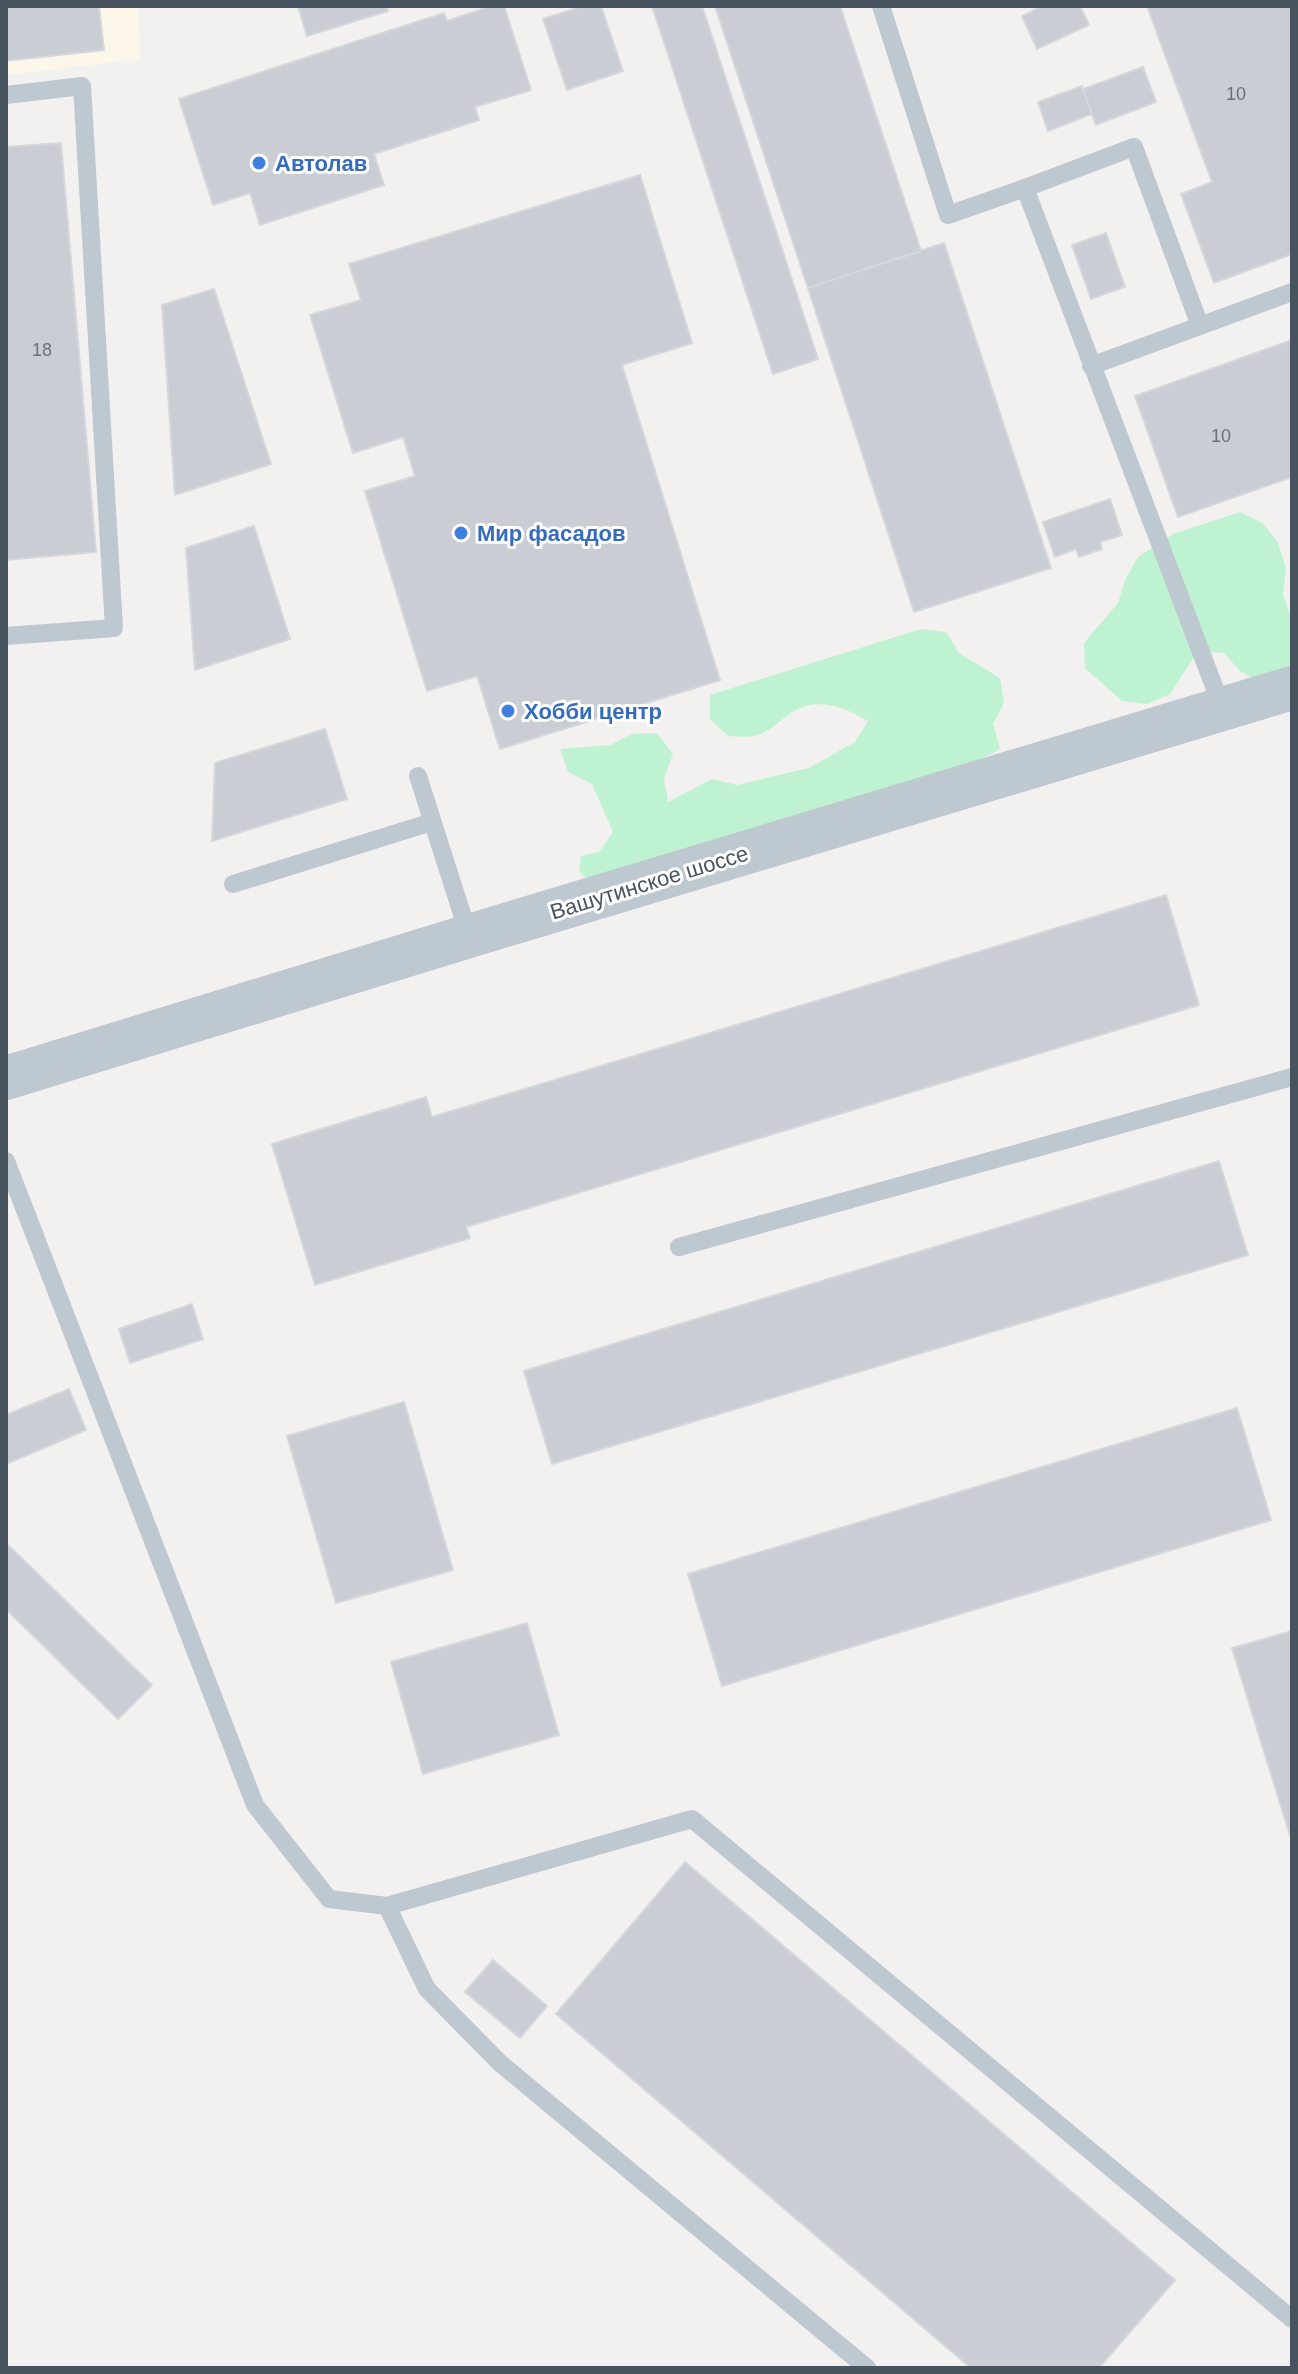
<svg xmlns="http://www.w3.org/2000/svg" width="1298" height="2374" font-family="Arial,sans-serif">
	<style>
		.commercial { fill: #fdf7ea }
		.green { fill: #bef2d0 }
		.building { fill: #cacdd3; stroke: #d4d7dc; stroke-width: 2 }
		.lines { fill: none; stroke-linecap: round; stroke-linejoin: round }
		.service { stroke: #bec8d0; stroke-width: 18 }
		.tertiary { stroke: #bec8d0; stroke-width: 44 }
		.shop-dot { fill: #3f7fe0; stroke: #fff; stroke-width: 3 }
		.labels { text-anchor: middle; stroke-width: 6; stroke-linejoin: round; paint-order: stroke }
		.number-label { font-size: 18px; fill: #68727c }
		.shop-label { font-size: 22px; font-weight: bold; fill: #366cbe; stroke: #fff; text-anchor: start }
		.street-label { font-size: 22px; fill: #47545f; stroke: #fff }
	</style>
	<rect width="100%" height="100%" fill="#f3f0f0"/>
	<path class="commercial" d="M 6,6 L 139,6 L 140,59 L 6,75 Z"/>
	<path class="green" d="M 1240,512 L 1263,523 L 1278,543 L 1286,568 L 1283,595 L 1292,619 L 1292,675 L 1261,683 L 1240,671 L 1224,653 L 1198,651 L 1170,694 L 1147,704 L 1122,701 L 1085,668 L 1084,643 L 1118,603 L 1125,580 L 1138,557 L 1173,534 Z
		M 921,629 L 946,632 L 959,653 L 1000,678 L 1004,703 L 993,724 L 1000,749 L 978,761 L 594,883 L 579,872 L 581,856 L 599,852 L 613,832 L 592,784 L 568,772 L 560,749 L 610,745 L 632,734 L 657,733 L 673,754 L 664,778 L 668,802 L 712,779 L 737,785 L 809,768 L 855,742 L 868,721 C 846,708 821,697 796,710 C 781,718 771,733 753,736 C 745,738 736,736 728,736 L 710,719 L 710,695 Z"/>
	<path class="building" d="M 6,6 L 99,6 L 104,50 L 6,61 Z
		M 298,6 L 387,6 L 388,11 L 307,36 Z
		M 491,6 L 504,6 L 531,90 L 475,107 L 479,120 L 374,154 L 384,185 L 260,225 L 250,193 L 213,205 L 179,99 L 444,13 L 447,21 Z
		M 583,6 L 601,6 L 623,71 L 567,90 L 543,19 Z
		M 652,6 L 702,6 L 818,359 L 773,374 Z
		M 715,6 L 840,6 L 921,251 L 808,288 Z
		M 1043,6 L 1080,6 L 1089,25 L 1037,49 L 1022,16 Z
		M 1147,6 L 1292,6 L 1292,254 L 1214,283 L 1181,194 L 1212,182 Z
		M 1143,67 L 1156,102 L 1096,125 L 1083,89 Z
		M 1082,86 L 1092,114 L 1048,131 L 1038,102 Z
		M 61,143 L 96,552 L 6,560 L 6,147 Z
		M 640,175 L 692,343 L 622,365 L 720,680 L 500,749 L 477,676 L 427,691 L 365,491 L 415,476 L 403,437 L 353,453 L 310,315 L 361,300 L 349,264 Z
		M 1106,233 L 1125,287 L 1091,299 L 1072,245 Z
		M 944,243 L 1051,568 L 914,612 L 808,288 Z
		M 214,289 L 271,464 L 175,495 L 162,305 Z
		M 1292,340 L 1292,477 L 1178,517 L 1135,396 Z
		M 1110,499 L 1122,535 L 1100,542 L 1102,549 L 1079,557 L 1076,549 L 1055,557 L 1043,522 Z
		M 254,526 L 290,639 L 195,670 L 186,548 Z
		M 325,729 L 347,799 L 212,841 L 215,763 Z
		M 1166,895 L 1199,1005 L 466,1227 L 470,1238 L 315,1285 L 272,1144 L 426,1097 L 432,1117 Z
		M 1219,1161 L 1248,1255 L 552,1464 L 524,1371 Z
		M 192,1304 L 203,1339 L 130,1363 L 119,1329 Z
		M 69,1389 L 86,1430 L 6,1464 L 6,1415 Z
		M 404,1402 L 453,1570 L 336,1603 L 287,1436 Z
		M 1237,1408 L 1271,1520 L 722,1686 L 688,1574 Z
		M 6,1543 L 152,1685 L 118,1719 L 6,1609 Z
		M 527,1623 L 559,1735 L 423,1774 L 391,1662 Z
		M 1292,1631 L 1292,1839 L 1291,1839 L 1232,1648 Z
		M 685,1862 L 1175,2280 L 1099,2368 L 971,2368 L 556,2014 Z
		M 493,1960 L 547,2006 L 520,2038 L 465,1992 Z"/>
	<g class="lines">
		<path class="service" d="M 881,6 L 948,215 L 1025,188
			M 6,95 L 82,86 L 114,628 L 6,636
			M 1200,326 L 1134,147 L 1025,188 L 1223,710
			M 1091,366 L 1292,292
			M 418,776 L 469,936
			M 233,884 L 432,822
			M 6,1161 L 255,1805 L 329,1899 L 387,1906 L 692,1819 L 1292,2319
			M 679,1247 L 1292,1077
			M 387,1906 L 427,1989 L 500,2063 L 867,2368"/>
		<path class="tertiary" d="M 6,1078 L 469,936 L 1292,688"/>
	</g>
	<g class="shop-dot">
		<circle cx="259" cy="163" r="8"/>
		<circle cx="461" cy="533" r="8"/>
		<circle cx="508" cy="711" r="8"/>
	</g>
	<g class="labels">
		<g class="number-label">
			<text x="1236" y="100">10</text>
			<text x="42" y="356">18</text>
			<text x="1221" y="442">10</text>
		</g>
		<g class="shop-label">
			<text x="275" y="171">Автолав</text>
			<text x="477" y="541">Мир фасадов</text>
			<text x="524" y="719">Хобби центр</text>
		</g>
		<g class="street-label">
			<text transform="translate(649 882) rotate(-17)" y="8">Вашутинское шоссе</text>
		</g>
	</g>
	<rect width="1298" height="2374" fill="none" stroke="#47545f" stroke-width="16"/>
</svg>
